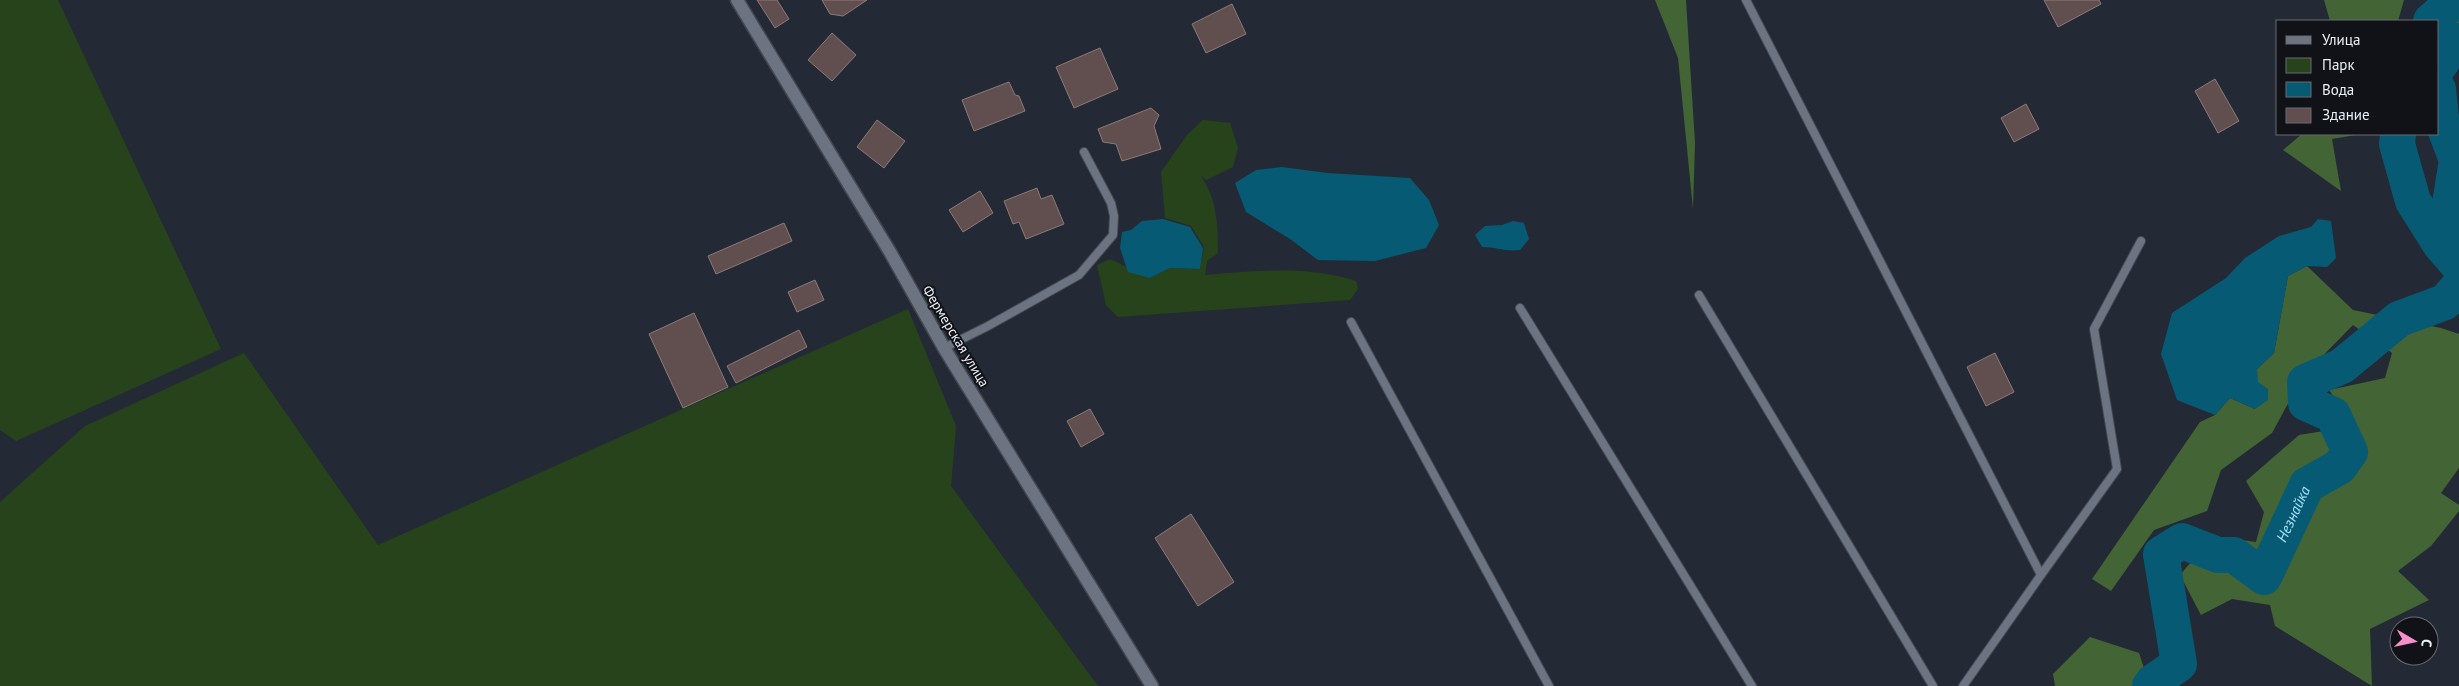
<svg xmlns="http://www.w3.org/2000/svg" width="2459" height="686" font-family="'PT Sans',sans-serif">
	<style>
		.green { fill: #27431c }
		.forest { fill: #436435 }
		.water { fill: #075a74 }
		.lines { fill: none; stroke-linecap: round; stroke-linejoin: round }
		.river { stroke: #075a74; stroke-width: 36 }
		.building { fill: #604f4e; stroke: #8d7a79 }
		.lane-casing { stroke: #434851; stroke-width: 10 }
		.street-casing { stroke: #434851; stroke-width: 15 }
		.lane { stroke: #6d7481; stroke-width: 8 }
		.street { stroke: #6d7481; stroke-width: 12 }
		.labels { text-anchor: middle; stroke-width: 4; stroke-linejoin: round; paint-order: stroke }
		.street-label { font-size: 14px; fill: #ecf1f8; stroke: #101217 }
		.water-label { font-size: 15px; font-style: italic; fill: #a9e1fa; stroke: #101217 }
	</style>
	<rect width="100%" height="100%" fill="#242a35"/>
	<path class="green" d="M 0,0 L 58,0 L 221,349 L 16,441 L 0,430 Z
		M 1203,120 L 1230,123 L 1238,148 L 1233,167 L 1206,180 L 1200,175 C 1217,198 1218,225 1218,253 L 1207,261 L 1205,275 C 1256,271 1306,265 1356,281 L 1358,289 L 1350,300 L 1118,317 L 1106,305 L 1097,265 L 1110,259 L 1150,278 L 1170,268 L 1200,269 L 1204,247 L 1191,226 L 1165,218 L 1161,172 L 1187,135 Z
		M 908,309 L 956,426 L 951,486 L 1098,686 L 0,686 L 0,502 L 85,426 L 244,353 L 378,545 Z"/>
	<path class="forest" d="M 1655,0 L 1686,0 L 1695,143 L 1693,209 L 1678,58 Z
		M 2324,0 L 2404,0 L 2398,21 L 2330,21 Z
		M 2459,12 L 2459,53 L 2438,55 L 2438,37 Z
		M 2302,134 L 2362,134 L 2332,139 L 2341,191 L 2283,150 Z
		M 2307,266 L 2353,310 L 2441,328 L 2459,334 L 2459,468 L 2441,493 L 2459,505 L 2459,511 L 2431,546 L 2398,571 L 2429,600 L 2370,629 L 2372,686 L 2275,626 L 2270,605 L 2232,599 L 2201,615 L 2180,575 L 2213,536 L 2256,542 L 2264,512 L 2246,481 L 2299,435 L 2355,426 L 2329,390 L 2385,378 L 2392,353 L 2353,325 L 2303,376 L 2272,433 L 2221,470 L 2207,511 L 2154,530 L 2111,591 L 2092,579 L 2200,422 L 2215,415 L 2230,398 L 2255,409 L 2257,369 L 2274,353 L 2288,276 Z
		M 2090,637 L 2139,653 L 2150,686 L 2055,686 L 2053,674 Z"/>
	<path class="water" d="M 1282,167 L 1327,173 L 1410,178 L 1429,200 L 1439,225 L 1426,248 L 1375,261 L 1318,260 L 1290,239 L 1246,212 L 1235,183 L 1256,170 Z
		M 1163,219 L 1190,227 L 1203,248 L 1200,269 L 1170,268 L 1150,278 L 1128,272 L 1120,248 L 1122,232 L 1131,230 L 1142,221 Z
		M 2318,219 L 2331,221 L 2336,258 L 2327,267 L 2307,266 L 2288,276 L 2274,353 L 2257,369 L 2258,382 L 2268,389 L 2268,400 L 2255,409 L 2230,398 L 2215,415 L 2177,400 L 2161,354 L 2172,313 L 2226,278 L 2245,258 L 2279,236 L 2311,227 Z
		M 1513,221 L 1524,223 L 1529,239 L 1520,250 C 1506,252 1496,247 1482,247 L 1475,235 L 1485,226 L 1502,225 Z"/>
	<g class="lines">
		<g class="river">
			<path d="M 2431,21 L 2455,0"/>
			<path d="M 2438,67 L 2455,43 L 2459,41"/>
			<path d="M 2438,89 L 2441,118 L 2457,160 L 2450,204 L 2456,229 L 2459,228"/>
			<path d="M 2398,134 L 2397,144 L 2413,201 L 2440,244 L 2459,266"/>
			<path id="s1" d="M 2150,686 L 2153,682 L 2179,664 L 2161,554 L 2182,541 L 2218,555 L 2234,555 L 2264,577 L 2307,485 L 2339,467 L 2350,452 L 2333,415 L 2306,403 L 2305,382 L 2342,366 L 2399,319 L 2445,302 L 2459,286"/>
		</g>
	</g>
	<path class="building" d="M 757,0 L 777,0 L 789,19 L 775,28 Z
		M 822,0 L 867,0 L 843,16 L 830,14 Z
		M 2044,0 L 2099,0 L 2101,4 L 2058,27 Z
		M 1232,4 L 1246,34 L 1206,53 L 1192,24 Z
		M 832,33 L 856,55 L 832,81 L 808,60 Z
		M 1100,48 L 1118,89 L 1074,108 L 1056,67 Z
		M 2215,79 L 2239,121 L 2218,133 L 2195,91 Z
		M 1009,82 L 1015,95 L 1019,96 L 1025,111 L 974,131 L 962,100 Z
		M 2026,104 L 2039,129 L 2014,142 L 2001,118 Z
		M 1151,108 L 1159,115 L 1154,126 L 1161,149 L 1122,161 L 1116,144 L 1103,142 L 1098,129 Z
		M 877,120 L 905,141 L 884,168 L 857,147 Z
		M 1037,188 L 1041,199 L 1052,195 L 1064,224 L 1026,239 L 1019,222 L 1013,224 L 1004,201 Z
		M 980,191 L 993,213 L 963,232 L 949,210 Z
		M 784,223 L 792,241 L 716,274 L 708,256 Z
		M 815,280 L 824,300 L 797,312 L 788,292 Z
		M 694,313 L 728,387 L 683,408 L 649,334 Z
		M 799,330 L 807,347 L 736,383 L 727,366 Z
		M 1995,353 L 2014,392 L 1986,406 L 1967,367 Z
		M 1090,409 L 1104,434 L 1081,447 L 1067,421 Z
		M 1191,514 L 1234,582 L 1198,606 L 1155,538 Z"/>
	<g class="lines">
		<g class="lane-casing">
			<path id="lane" d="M 1746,0 L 2041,575 L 2117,469 L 2094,329 L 2141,241
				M 1699,295 L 1933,686
				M 1520,308 L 1752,686
				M 1351,322 L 1549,686
				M 944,348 L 988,326 L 1079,275 L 1113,235 L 1114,216 L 1111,203 L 1084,152
				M 1963,686 L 2041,575"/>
		</g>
		<g class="street-casing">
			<path id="street" d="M 737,0 L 890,252 L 944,348 L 1152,686"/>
		</g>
		<use href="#lane" class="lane"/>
		<use href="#street" class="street"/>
	</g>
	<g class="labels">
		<g class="street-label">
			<text transform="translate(956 336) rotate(59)" y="5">Фермерская улица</text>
		</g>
		<g class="water-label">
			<text dy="5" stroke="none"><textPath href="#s1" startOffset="334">Незнайка</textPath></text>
		</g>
	</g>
	<rect x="2276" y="20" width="162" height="115" fill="#101217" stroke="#686b71"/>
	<rect x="2286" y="36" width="25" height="8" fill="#6d7481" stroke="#686b71"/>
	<text x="2322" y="45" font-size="15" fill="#ecf1f8">Улица</text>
	<rect x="2286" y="58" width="25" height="15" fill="#27431c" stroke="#686b71"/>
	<text x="2322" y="70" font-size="15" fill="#ecf1f8">Парк</text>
	<rect x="2286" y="82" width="25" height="15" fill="#075a74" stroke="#686b71"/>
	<text x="2322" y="95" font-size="15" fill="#ecf1f8">Вода</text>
	<rect x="2286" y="108" width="25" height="15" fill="#604f4e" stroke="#686b71"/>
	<text x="2322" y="120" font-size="15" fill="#ecf1f8">Здание</text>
	<g transform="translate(2414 641) rotate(99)"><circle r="24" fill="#101217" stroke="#686b71"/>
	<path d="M0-4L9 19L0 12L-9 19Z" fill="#f98fca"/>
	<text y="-8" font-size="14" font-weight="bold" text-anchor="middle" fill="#ecf1f8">С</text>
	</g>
</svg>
